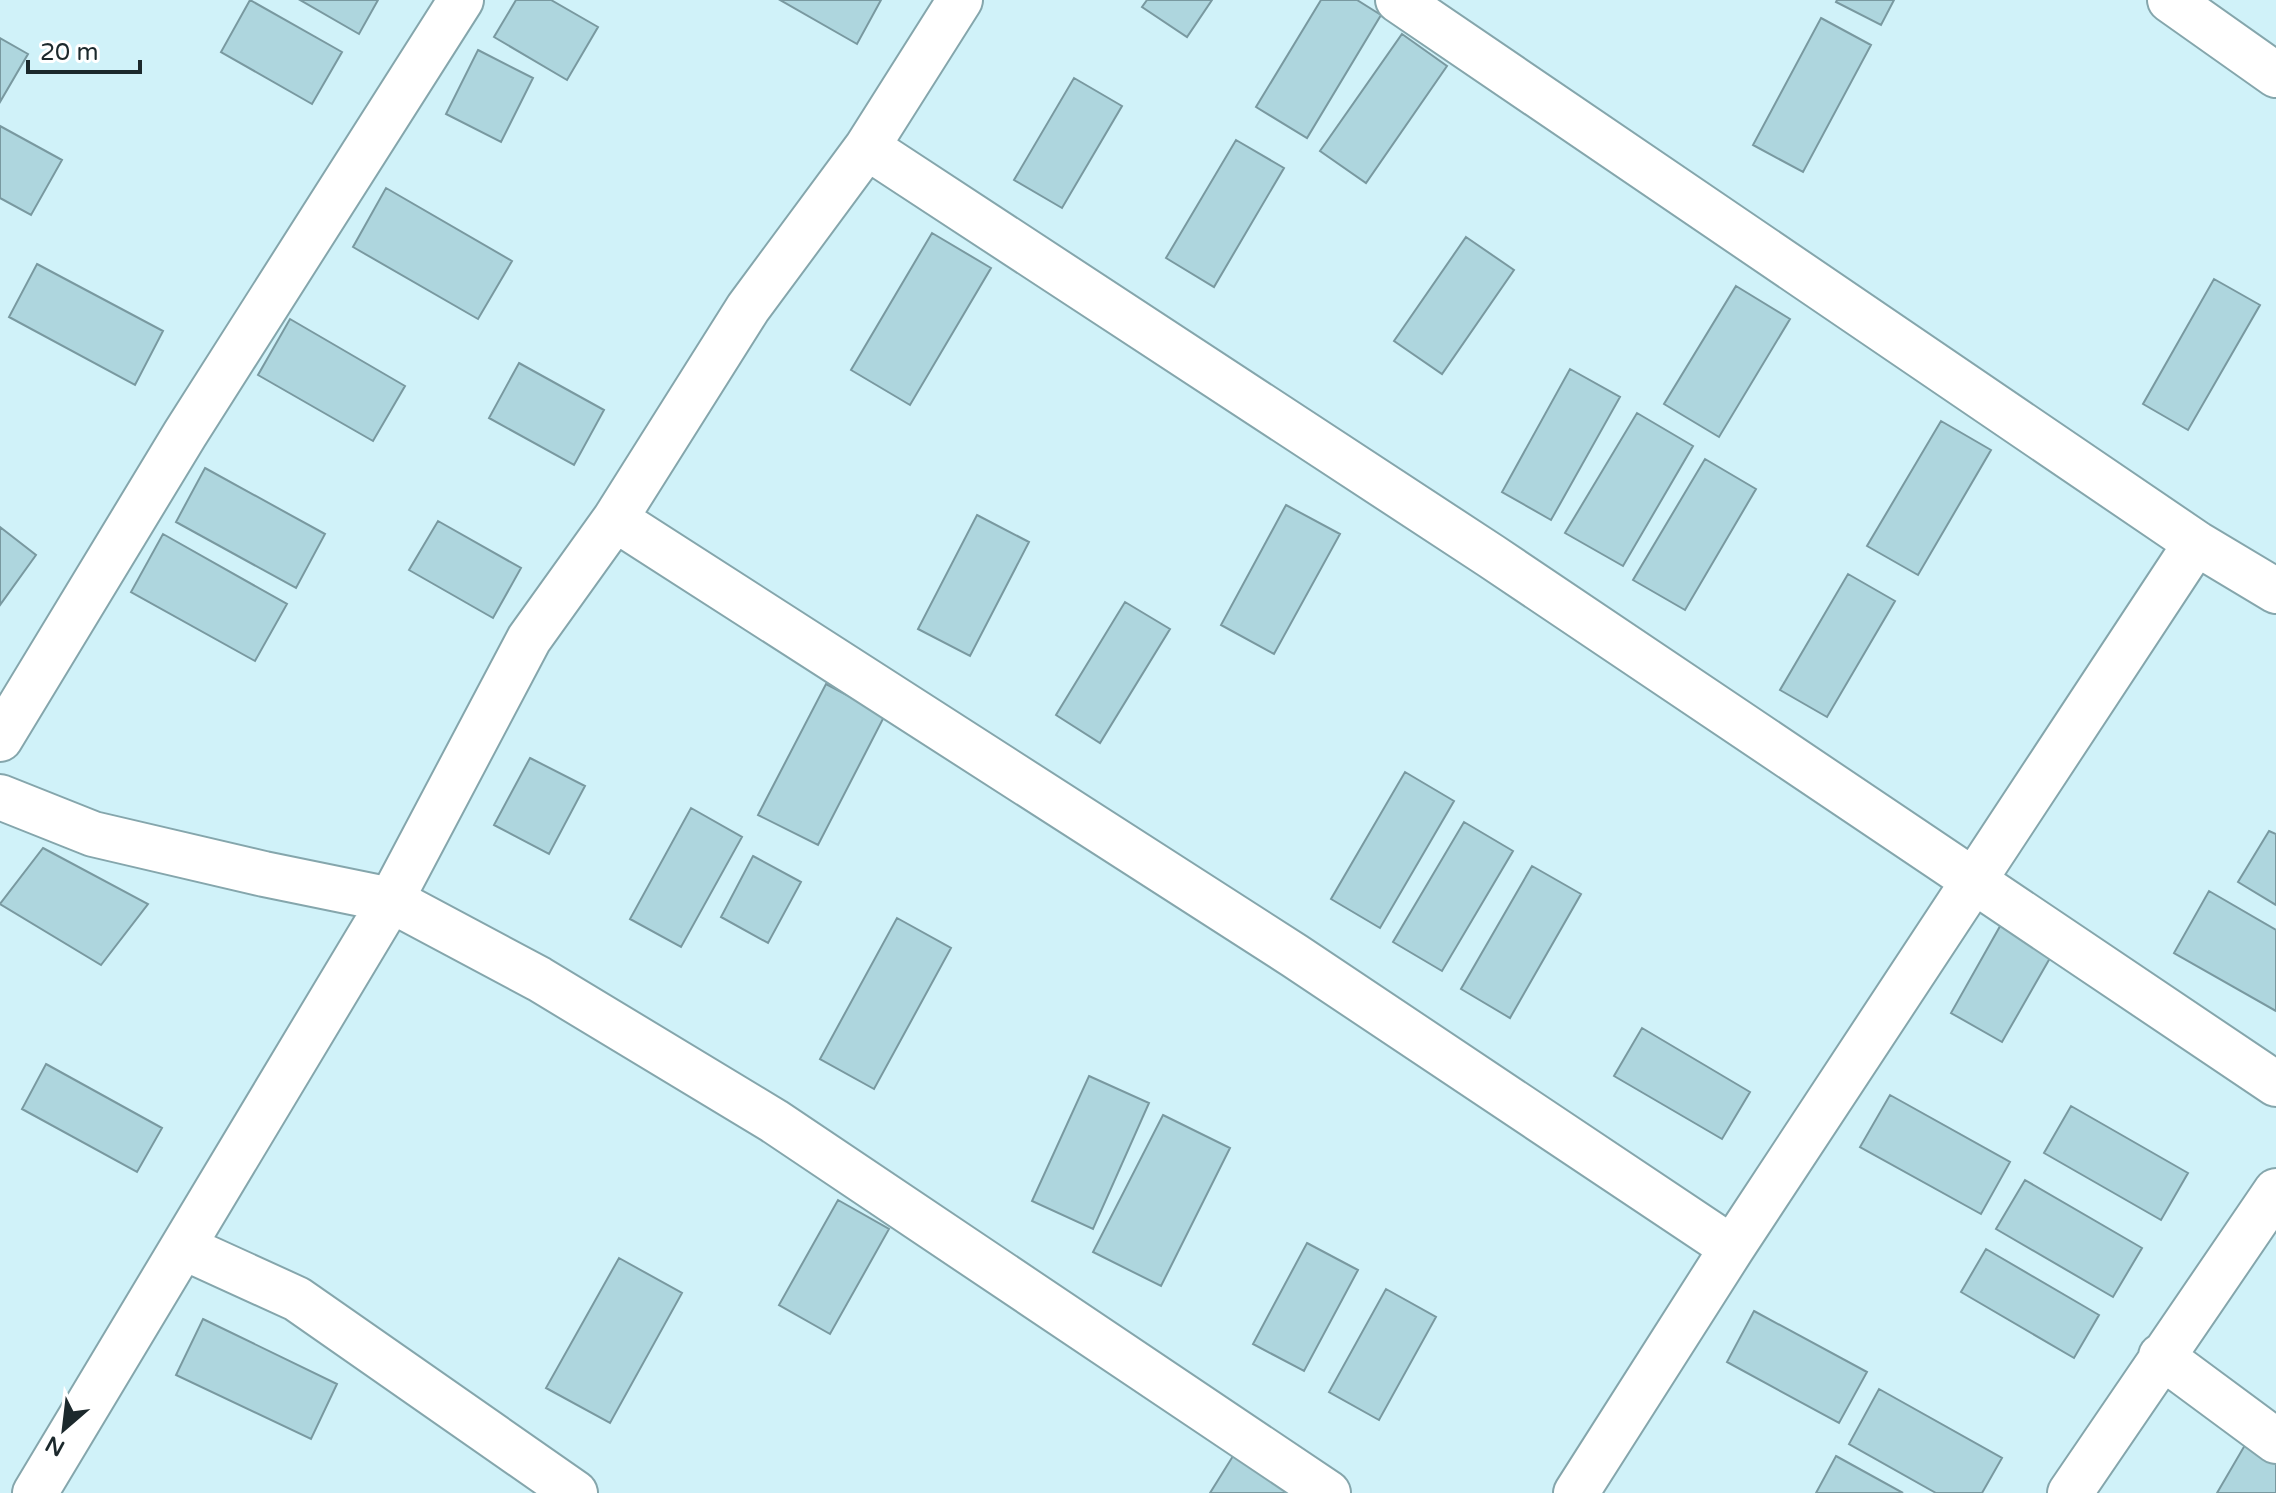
<svg xmlns="http://www.w3.org/2000/svg" width="2276" height="1493" font-family="'Varela Round',sans-serif">
	<style>
		.building { fill: #aed6de; stroke: #7999a0; stroke-width: 2 }
		.lines { fill: none; stroke-linecap: round; stroke-linejoin: round }
		.street-casing { stroke: #85a6ac; stroke-width: 48 }
		.street { stroke: #fff; stroke-width: 44 }
	</style>
	<rect width="100%" height="100%" fill="#d0f2f9"/>
	<path class="building" d="M 250,0 L 342,52 L 312,104 L 221,52 Z
		M 300,0 L 378,0 L 359,34 Z
		M 516,0 L 551,0 L 598,27 L 567,80 L 494,37 Z
		M 780,0 L 881,0 L 857,44 Z
		M 1147,0 L 1212,0 L 1187,37 L 1142,7 Z
		M 1321,0 L 1357,0 L 1381,15 L 1307,138 L 1256,107 Z
		M 1837,0 L 1894,0 L 1881,25 L 1836,2 Z
		M 1821,18 L 1871,45 L 1803,172 L 1753,145 Z
		M 1402,34 L 1447,66 L 1366,183 L 1320,151 Z
		M 0,38 L 28,54 L 0,102 Z
		M 478,50 L 533,78 L 501,142 L 446,114 Z
		M 1074,78 L 1122,106 L 1062,208 L 1014,180 Z
		M 0,126 L 62,160 L 31,215 L 0,198 Z
		M 1236,140 L 1284,168 L 1214,287 L 1166,258 Z
		M 386,188 L 512,261 L 478,319 L 353,247 Z
		M 932,233 L 991,268 L 910,405 L 851,370 Z
		M 1466,237 L 1514,270 L 1442,374 L 1394,341 Z
		M 37,264 L 163,331 L 135,385 L 9,317 Z
		M 2214,279 L 2260,305 L 2188,430 L 2143,404 Z
		M 1736,286 L 1790,319 L 1719,437 L 1664,404 Z
		M 290,319 L 405,386 L 373,441 L 258,375 Z
		M 519,363 L 604,410 L 574,465 L 489,418 Z
		M 1570,369 L 1620,397 L 1551,520 L 1502,492 Z
		M 1637,413 L 1693,446 L 1623,566 L 1565,533 Z
		M 1941,421 L 1991,450 L 1918,575 L 1867,546 Z
		M 1705,459 L 1756,489 L 1685,610 L 1633,580 Z
		M 205,468 L 325,534 L 296,588 L 176,522 Z
		M 1286,505 L 1340,534 L 1274,654 L 1221,625 Z
		M 977,515 L 1029,542 L 970,656 L 918,629 Z
		M 438,521 L 521,568 L 493,618 L 409,570 Z
		M 0,527 L 36,555 L 0,605 Z
		M 163,534 L 287,604 L 255,661 L 131,592 Z
		M 1848,574 L 1895,601 L 1827,717 L 1780,690 Z
		M 1125,602 L 1170,629 L 1100,743 L 1056,715 Z
		M 826,684 L 885,715 L 818,845 L 758,815 Z
		M 530,758 L 585,786 L 549,854 L 494,825 Z
		M 1405,772 L 1454,801 L 1380,928 L 1331,899 Z
		M 691,808 L 742,837 L 681,947 L 630,919 Z
		M 1464,822 L 1513,851 L 1442,971 L 1393,942 Z
		M 2269,831 L 2276,834 L 2276,905 L 2238,882 Z
		M 43,848 L 148,904 L 101,965 L 0,904 Z
		M 753,856 L 801,882 L 768,943 L 721,917 Z
		M 1532,866 L 1581,894 L 1510,1018 L 1461,989 Z
		M 2209,891 L 2276,930 L 2276,1011 L 2174,953 Z
		M 897,918 L 951,948 L 874,1089 L 820,1059 Z
		M 2003,921 L 2054,951 L 2002,1042 L 1951,1013 Z
		M 1642,1028 L 1750,1092 L 1722,1139 L 1614,1076 Z
		M 46,1064 L 162,1128 L 137,1172 L 22,1109 Z
		M 1089,1076 L 1149,1103 L 1093,1229 L 1032,1201 Z
		M 1890,1095 L 2010,1162 L 1981,1214 L 1860,1147 Z
		M 2071,1106 L 2188,1173 L 2161,1220 L 2044,1153 Z
		M 1163,1115 L 1230,1148 L 1161,1286 L 1093,1252 Z
		M 2025,1180 L 2142,1248 L 2113,1297 L 1996,1229 Z
		M 838,1200 L 889,1229 L 830,1334 L 779,1305 Z
		M 1307,1243 L 1358,1270 L 1304,1371 L 1253,1344 Z
		M 1986,1249 L 2099,1315 L 2074,1358 L 1961,1292 Z
		M 619,1258 L 682,1293 L 610,1423 L 546,1388 Z
		M 1386,1289 L 1436,1317 L 1379,1420 L 1329,1392 Z
		M 1754,1311 L 1867,1372 L 1839,1423 L 1727,1362 Z
		M 203,1319 L 337,1384 L 311,1439 L 176,1375 Z
		M 1879,1389 L 2002,1458 L 1982,1493 L 1936,1493 L 1849,1444 Z
		M 2245,1445 L 2276,1462 L 2276,1493 L 2217,1493 Z
		M 1233,1456 L 1294,1493 L 1210,1493 Z
		M 1836,1456 L 1903,1493 L 1816,1493 Z"/>
	<g class="lines">
		<g class="street-casing">
			<path id="street" d="M 1398,0 L 2196,543 L 2276,591
				M 2170,0 L 2276,75
				M 867,147 L 1491,556 L 2276,1084
				M 615,519 L 1295,956 L 1732,1248
				M 0,739 L 185,434 L 461,0
				M 0,797 L 93,834 L 264,874 L 391,900 L 539,979 L 774,1121 L 1328,1493
				M 183,1247 L 297,1299 L 575,1493
				M 2161,1356 L 2276,1441
				M 35,1493 L 391,900 L 529,639 L 615,519 L 748,308 L 867,147 L 960,0
				M 1576,1493 L 1732,1248 L 2196,543
				M 2070,1493 L 2276,1191"/>
		</g>
		<use href="#street" class="street"/>
	</g>
	<g transform="translate(64 1429) rotate(208)" stroke="#ffffff" stroke-width="6" paint-order="stroke">
	<path d="M0-6L14 30L0 20L-14 30Z" fill="#1c292c"/>
	<text y="-12" font-size="22" font-weight="bold" text-anchor="middle" fill="#1c292c">N</text>
	</g>
	<path d="M28 60v12h112v-12" fill="none" stroke="#1c292c" stroke-width="4"/>
	<text x="40" y="60" font-size="24" fill="#1c292c" stroke="#ffffff" stroke-width="6" paint-order="stroke">20 m</text>
</svg>
